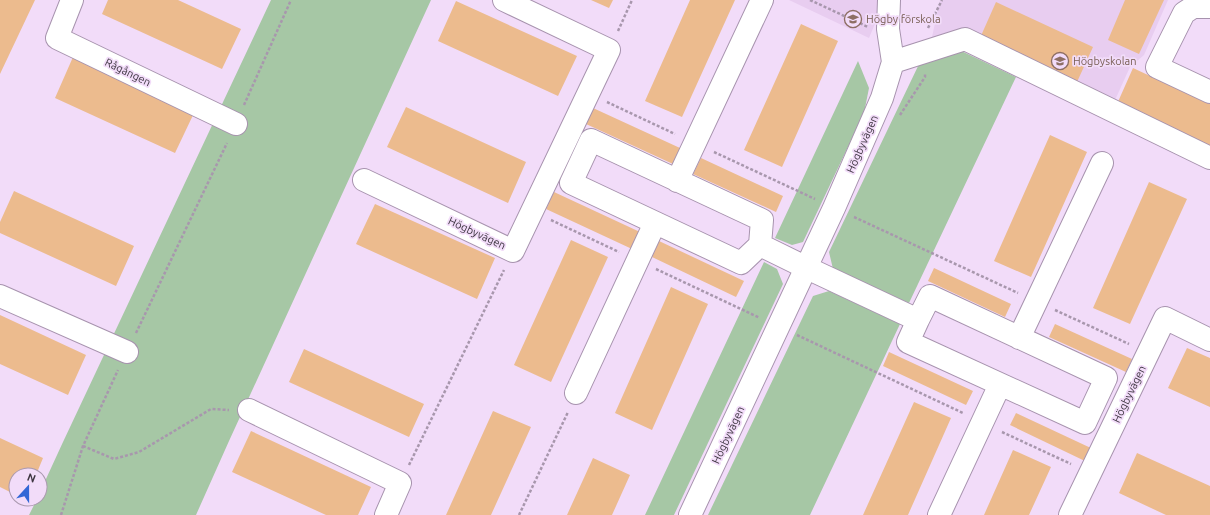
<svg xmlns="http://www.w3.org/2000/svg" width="1210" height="515" font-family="Ubuntu,sans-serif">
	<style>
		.built { fill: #e8cdf0 }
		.green { fill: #a6c7a5 }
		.building { fill: #ecbb8e }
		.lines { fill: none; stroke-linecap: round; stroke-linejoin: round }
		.minor-casing { stroke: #a793ae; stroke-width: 24 }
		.path { stroke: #a897ad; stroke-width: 2.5; stroke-dasharray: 3 2; stroke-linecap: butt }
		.minor { stroke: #fff; stroke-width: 22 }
		.labels { text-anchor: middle; stroke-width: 3.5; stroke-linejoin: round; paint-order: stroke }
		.education-label { font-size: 11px; fill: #785e54; stroke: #f2dcf9; text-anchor: start }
		.street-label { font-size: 11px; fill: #3d3540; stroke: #f2dcf9 }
	</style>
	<rect width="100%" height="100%" fill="#f2dcf9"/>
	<path class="built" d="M 789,0 L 885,0 L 869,38 Z
		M 940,0 L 1168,0 L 1144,55 L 1130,67 L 1106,120 L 932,37 Z"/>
	<path class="green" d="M 271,0 L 431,0 L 229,441 L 196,515 L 29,515 L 37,499 L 40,499 L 40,492 L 63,442 Z
		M 932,37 L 1016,77 L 909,303 L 833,269 L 829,252 Z
		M 858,61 L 869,88 L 864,113 L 803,242 L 792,245 L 775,238 Z
		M 764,262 L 777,269 L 783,284 L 674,515 L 645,515 Z
		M 829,291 L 900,324 L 810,515 L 708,515 L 813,296 Z"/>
	<path class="building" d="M 0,0 L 35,0 L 0,74 Z
		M 108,0 L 178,0 L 241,29 L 222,69 L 102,14 Z
		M 591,0 L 613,0 L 609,8 Z
		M 690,0 L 735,0 L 682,117 L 645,101 Z
		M 1125,0 L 1164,0 L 1139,54 L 1108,40 Z
		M 456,1 L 577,56 L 558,96 L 438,41 Z
		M 996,2 L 1093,47 L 1077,82 L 980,38 Z
		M 801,24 L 838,41 L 782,167 L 744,150 Z
		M 73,57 L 194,113 L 175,153 L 55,98 Z
		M 1133,68 L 1210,104 L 1210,147 L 1117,104 Z
		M 406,107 L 526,162 L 508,203 L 387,147 Z
		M 593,108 L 680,148 L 673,164 L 586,124 Z
		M 1050,135 L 1087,152 L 1031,277 L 994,261 Z
		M 701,158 L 783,196 L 776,212 L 693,174 Z
		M 1149,182 L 1187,199 L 1130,324 L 1093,308 Z
		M 14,191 L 134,246 L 116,286 L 0,233 L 0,222 Z
		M 554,192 L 640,232 L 632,249 L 546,209 Z
		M 375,204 L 495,258 L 477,299 L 356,244 Z
		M 571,240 L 608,257 L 551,382 L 514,365 Z
		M 659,241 L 744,281 L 736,297 L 652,257 Z
		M 934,268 L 1011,304 L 1005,317 L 928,281 Z
		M 671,287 L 708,304 L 652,430 L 615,413 Z
		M 0,315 L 86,355 L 68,395 L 0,364 Z
		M 1055,324 L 1132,359 L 1126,372 L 1049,337 Z
		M 1187,348 L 1210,358 L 1210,407 L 1168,388 Z
		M 304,349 L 424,404 L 409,437 L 289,382 Z
		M 889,352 L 973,391 L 966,405 L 883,366 Z
		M 914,402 L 951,418 L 908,515 L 863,515 Z
		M 493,411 L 531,427 L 491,515 L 446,515 Z
		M 1016,413 L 1093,449 L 1087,462 L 1010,425 Z
		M 251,431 L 371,487 L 358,515 L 326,515 L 232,472 Z
		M 0,438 L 43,458 L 36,475 L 16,475 L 16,495 L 0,487 Z
		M 1013,450 L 1051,467 L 1029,515 L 984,515 Z
		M 1137,453 L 1210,486 L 1210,515 L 1166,515 L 1119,493 Z
		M 593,458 L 630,475 L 612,515 L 567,515 Z"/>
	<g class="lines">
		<g class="minor-casing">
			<path id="minor" d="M 72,0 L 57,38 L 236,124
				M 1210,7 L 1193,7 L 1184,13 L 1157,67 L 1210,92
				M 893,62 L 965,39 L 1210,158
				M 364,180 L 513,251 L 609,50 L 504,0
				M 677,181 L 762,0
				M 760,245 L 741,263 L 571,183 L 591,140 L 762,220 L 760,245 L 805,267 L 918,320 L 930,296 L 1106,378 L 1085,423 L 908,342 L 918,320
				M 0,296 L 127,352
				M 1019,338 L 1102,163
				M 576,393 L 655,223
				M 249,410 L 400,483 L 386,515
				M 690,515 L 834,208 L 882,98 L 893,62 L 888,29 L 889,0
				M 939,515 L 996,393 L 999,384
				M 1070,515 L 1165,318 L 1210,340"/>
		</g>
		<path class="path" d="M 810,0 L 868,27
			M 928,28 L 942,0
			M 618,31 L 632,0
			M 607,102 L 675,134
			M 244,105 L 291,0
			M 900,115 L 925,77 L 925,74
			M 714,152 L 815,199
			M 854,217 L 1018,293
			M 551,220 L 619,252
			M 656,269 L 760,318
			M 1055,310 L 1129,344
			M 136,333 L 227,143
			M 797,335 L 963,413
			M 1002,432 L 1071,464
			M 83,446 L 114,459 L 139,452 L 211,409 L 229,410
			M 409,465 L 504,270
			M 61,515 L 83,446 L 118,370
			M 519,515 L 568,412"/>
		<use href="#minor" class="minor"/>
	</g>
	<defs>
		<g id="school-ring" transform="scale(0.9)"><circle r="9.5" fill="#f2dcf9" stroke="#8d6e63" stroke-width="1.5"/><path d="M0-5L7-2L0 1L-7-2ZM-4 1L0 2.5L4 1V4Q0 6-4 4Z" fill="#8d6e63"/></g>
	</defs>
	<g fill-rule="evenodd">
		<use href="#school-ring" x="853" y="19"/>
		<use href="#school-ring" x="1060" y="61"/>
	</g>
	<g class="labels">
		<g class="education-label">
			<text x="866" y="23">Högby förskola</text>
			<text x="1073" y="65">Högbyskolan</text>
		</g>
		<g class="street-label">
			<text transform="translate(128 72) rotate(26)" y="4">Rågången</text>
			<text transform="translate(862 144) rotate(-66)" y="4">Högbyvägen</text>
			<text transform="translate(477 233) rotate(25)" y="4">Högbyvägen</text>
			<text transform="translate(1129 394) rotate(-64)" y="4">Högbyvägen</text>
			<text transform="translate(728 435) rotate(-65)" y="4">Högbyvägen</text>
		</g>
	</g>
	<g transform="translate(28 487) rotate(21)"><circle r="19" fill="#f2dcf9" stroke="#aa99af"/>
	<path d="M0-3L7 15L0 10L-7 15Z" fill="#3367d6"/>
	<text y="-6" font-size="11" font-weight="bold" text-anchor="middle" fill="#3d3540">N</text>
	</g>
</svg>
